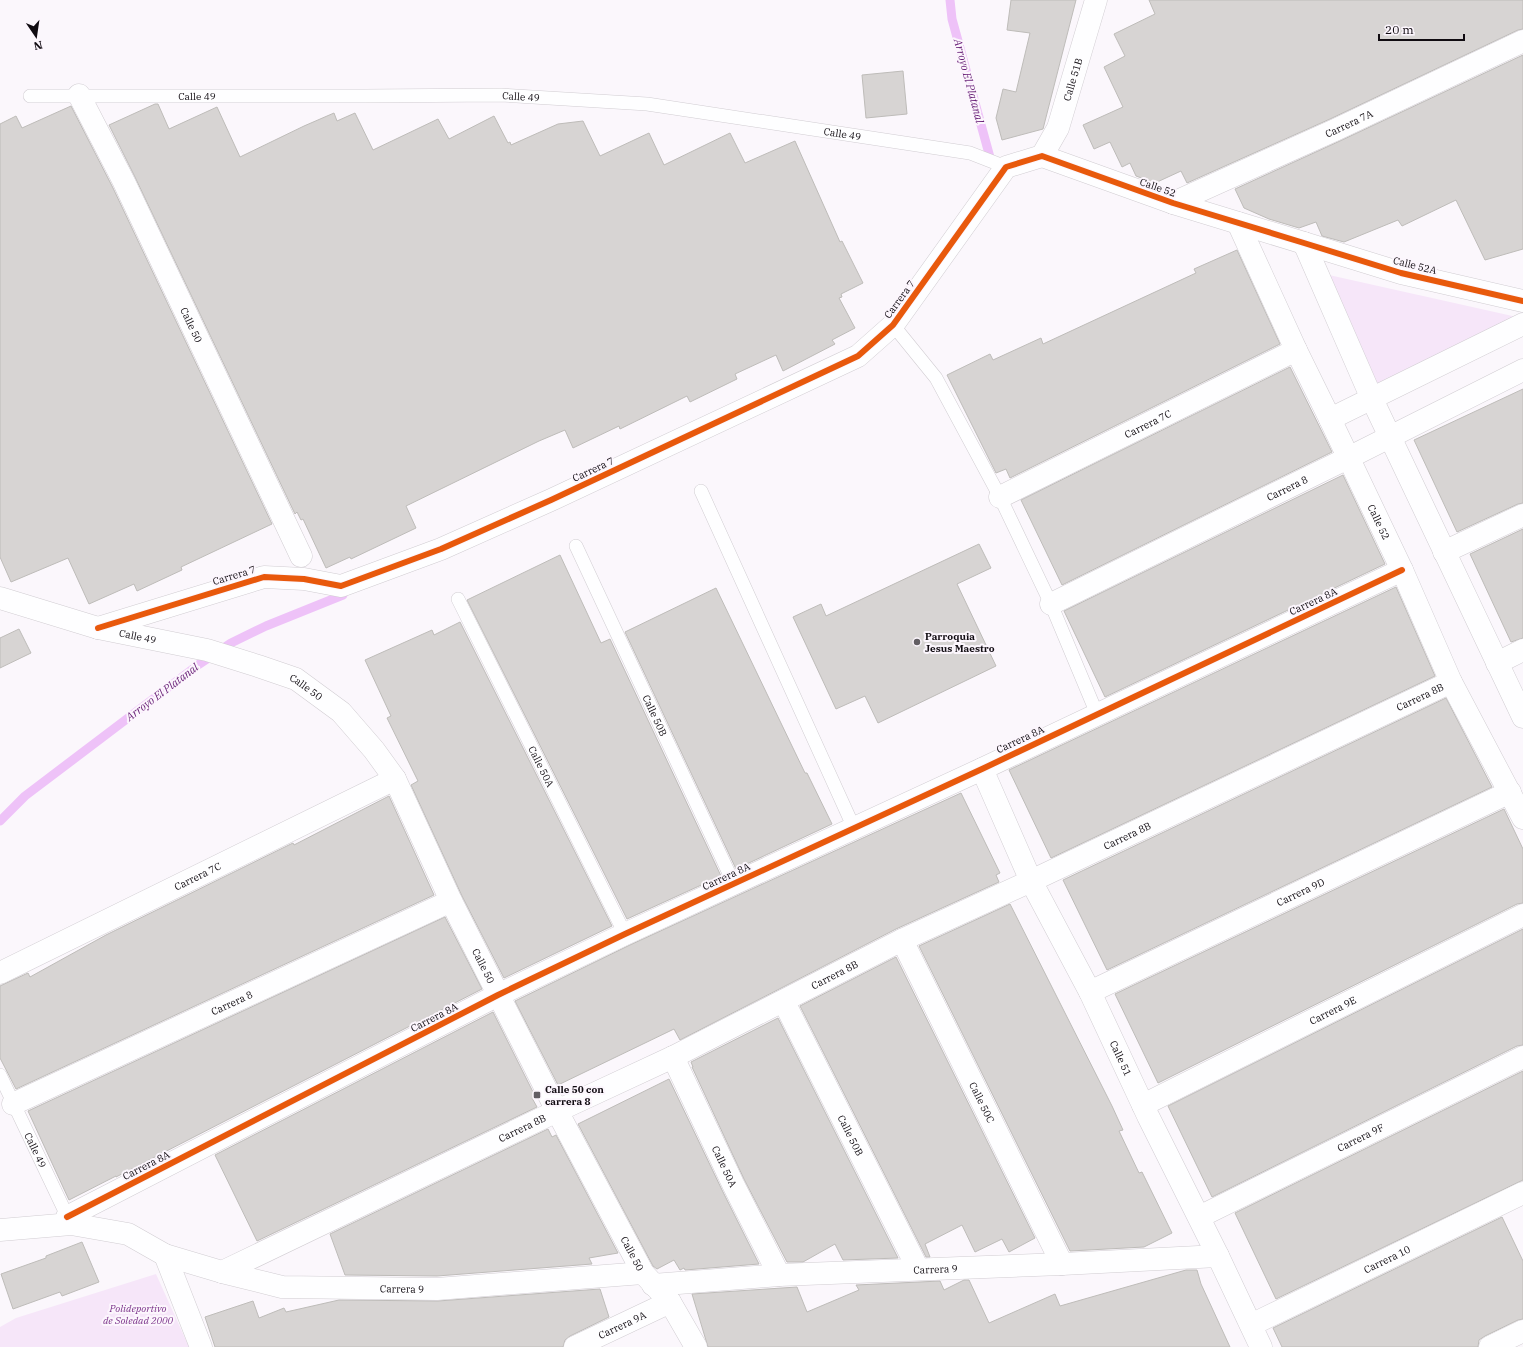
<svg xmlns="http://www.w3.org/2000/svg" width="1523" height="1347" font-family="'IBM Plex Serif',serif">
	<style>
		.green { fill: #f6e6f9 }
		.lines { fill: none; stroke-linecap: round; stroke-linejoin: round }
		.stream { stroke: #eec2f8; stroke-width: 9 }
		.building { fill: #d7d4d3; stroke: #bebcb9 }
		.service-casing { stroke: #d1cdd2; stroke-width: 14 }
		.minor-casing { stroke: #d1cdd2; stroke-width: 23 }
		.tertiary-casing { stroke: #d1cdd2; stroke-width: 23 }
		.service { stroke: #fefeff; stroke-width: 13 }
		.minor { stroke: #fefeff; stroke-width: 22 }
		.tertiary { stroke: #fefeff; stroke-width: 22 }
		.cycleway-casing { stroke: #fcf6fd; stroke-width: 8 }
		.cycleway { stroke: #e8590c; stroke-width: 6 }
		.poi-dot { fill: #625e63; stroke: #fcf6fd; stroke-width: 1.5 }
		.labels { text-anchor: middle; stroke-width: 4; stroke-linejoin: round; paint-order: stroke }
		.street-label { font-size: 10px; fill: #100b11; stroke: #fcf6fd }
		.poi-label { font-size: 10px; font-weight: bold; fill: #100b11; stroke: #fcf6fd; text-anchor: start }
		.park-label { font-size: 10px; font-style: italic; fill: #7b338a; stroke: #fcf6fd }
		.water-label { font-size: 11px; font-style: italic; fill: #671e76; stroke: #fcf6fd }
	</style>
	<rect width="100%" height="100%" fill="#fbf7fc"/>
	<path class="green" d="M 1320,273 L 1517,317 L 1374,389 Z
		M 156,1274 L 189,1347 L 0,1347 L 0,1327 L 16,1318 Z"/>
	<g class="lines">
		<path class="stream" d="M 950,0 L 952,19 L 991,161
			M 0,821 L 25,796 L 198,665 L 231,643 L 266,626 L 343,595"/>
	</g>
	<path class="building" d="M 1011,0 L 1076,0 L 1043,129 L 1002,140 L 996,118 L 1003,89 L 1016,92 L 1030,33 L 1007,30 Z
		M 1149,0 L 1523,0 L 1523,29 L 1518,30 L 1330,119 L 1187,183 L 1181,171 L 1155,183 L 1136,176 L 1130,163 L 1122,167 L 1110,142 L 1094,149 L 1083,125 L 1123,107 L 1104,67 L 1125,56 L 1114,34 L 1155,14 Z
		M 1523,55 L 1523,249 L 1485,260 L 1456,200 L 1402,226 L 1398,220 L 1344,242 L 1322,236 L 1316,222 L 1299,228 L 1269,219 L 1244,208 L 1235,189 L 1340,141 Z
		M 903,71 L 907,114 L 866,118 L 862,75 Z
		M 155,104 L 158,104 L 169,129 L 217,107 L 240,157 L 304,126 L 334,113 L 337,121 L 355,113 L 373,150 L 438,119 L 449,139 L 494,116 L 508,143 L 510,142 L 511,145 L 558,124 L 583,121 L 600,156 L 649,133 L 664,165 L 730,133 L 745,163 L 795,141 L 840,242 L 842,241 L 863,283 L 841,294 L 842,297 L 839,298 L 855,328 L 832,340 L 835,344 L 783,371 L 776,355 L 735,374 L 737,379 L 690,402 L 687,396 L 620,429 L 619,426 L 573,448 L 565,430 L 539,441 L 406,506 L 416,528 L 351,559 L 350,557 L 326,568 L 303,519 L 301,520 L 297,512 L 295,514 L 135,177 L 109,125 Z
		M 71,106 L 113,188 L 272,524 L 181,567 L 182,570 L 137,591 L 134,584 L 89,604 L 68,558 L 11,582 L 0,557 L 0,124 L 16,116 L 22,128 Z
		M 1237,250 L 1280,344 L 1010,478 L 1006,469 L 996,473 L 947,375 L 990,354 L 993,360 L 1041,338 L 1043,344 L 1196,273 L 1194,269 Z
		M 1290,367 L 1332,452 L 1062,585 L 1021,500 Z
		M 1523,389 L 1523,503 L 1518,504 L 1457,532 L 1414,440 Z
		M 1343,475 L 1385,564 L 1105,697 L 1064,611 Z
		M 1523,529 L 1523,638 L 1511,642 L 1470,554 Z
		M 979,544 L 991,568 L 957,584 L 996,666 L 878,723 L 865,696 L 836,709 L 793,617 L 821,604 L 826,616 Z
		M 560,555 L 601,643 L 610,639 L 721,876 L 627,919 L 467,600 Z
		M 1396,587 L 1435,676 L 1051,858 L 1009,770 Z
		M 716,588 L 805,773 L 807,773 L 832,824 L 736,869 L 625,632 Z
		M 460,622 L 612,926 L 504,978 L 462,896 L 411,785 L 418,781 L 387,718 L 391,716 L 365,660 L 432,630 L 434,635 Z
		M 19,629 L 31,653 L 0,668 L 0,638 Z
		M 1446,698 L 1492,787 L 1107,970 L 1063,880 Z
		M 961,793 L 1000,873 L 996,875 L 999,882 L 896,929 L 680,1040 L 674,1029 L 558,1085 L 515,1001 L 630,945 Z
		M 389,796 L 434,895 L 16,1089 L 0,1058 L 0,986 L 28,973 L 30,977 L 106,935 L 293,843 L 294,845 Z
		M 1504,809 L 1523,849 L 1523,903 L 1517,904 L 1158,1083 L 1115,994 Z
		M 1010,904 L 1112,1106 L 1123,1130 L 1119,1131 L 1139,1173 L 1142,1172 L 1172,1233 L 1144,1247 L 1070,1251 L 919,946 Z
		M 445,917 L 482,989 L 116,1177 L 116,1176 L 69,1200 L 28,1111 Z
		M 1523,929 L 1523,1045 L 1517,1046 L 1212,1197 L 1168,1106 Z
		M 896,957 L 1035,1238 L 1009,1252 L 1002,1239 L 975,1252 L 962,1225 L 925,1244 L 930,1257 L 926,1257 L 800,1006 Z
		M 493,1012 L 535,1096 L 532,1098 L 537,1107 L 257,1241 L 215,1155 Z
		M 778,1018 L 898,1258 L 843,1260 L 835,1244 L 803,1262 L 787,1262 L 744,1179 L 692,1067 L 693,1067 L 691,1062 Z
		M 1523,1071 L 1523,1180 L 1276,1299 L 1235,1213 Z
		M 669,1079 L 722,1190 L 759,1264 L 685,1270 L 684,1268 L 680,1270 L 674,1260 L 657,1269 L 653,1266 L 578,1124 Z
		M 548,1129 L 552,1137 L 556,1135 L 618,1253 L 589,1258 L 592,1264 L 437,1276 L 345,1275 L 330,1234 Z
		M 1502,1217 L 1523,1261 L 1523,1319 L 1518,1320 L 1485,1336 L 1479,1340 L 1478,1347 L 1282,1347 L 1273,1328 Z
		M 82,1242 L 99,1282 L 62,1296 L 60,1292 L 13,1309 L 1,1274 L 46,1258 L 46,1256 Z
		M 1186,1270 L 1197,1270 L 1201,1284 L 1230,1347 L 708,1347 L 692,1294 L 797,1287 L 807,1312 L 859,1290 L 856,1285 L 940,1281 L 944,1290 L 964,1280 L 969,1280 L 989,1323 L 1055,1294 L 1060,1306 Z
		M 600,1289 L 609,1317 L 570,1336 L 565,1340 L 563,1347 L 215,1347 L 205,1317 L 253,1301 L 259,1318 L 284,1308 L 286,1312 L 339,1300 L 438,1301 Z"/>
	<g class="lines">
		<g class="service-casing">
			<g id="service">
				<path id="s1" d="M 30,96 L 364,96 L 501,95 L 647,104 L 970,153 L 1006,167"/>
				<path d="M 893,325 L 936,378 L 1000,497 L 1051,604 L 1097,714"/>
				<path d="M 701,491 L 854,828"/>
				<path id="s2" d="M 576,546 L 734,884"/>
				<path id="s3" d="M 458,599 L 625,934"/>
				<path id="s4" d="M 0,1075 L 70,1222"/>
			</g>
		</g>
		<g class="minor-casing">
			<g id="minor">
				<path id="s5" d="M 79,95 L 124,182 L 301,556"/>
				<path id="s6" d="M 1042,156 L 1058,128 L 1096,0"/>
				<path id="s7" d="M 1173,203 L 1335,130 L 1523,41"/>
				<path d="M 1238,223 L 1296,350 L 1330,419"/>
				<path d="M 1304,243 L 1372,399"/>
				<path id="s8" d="M 1000,497 L 1296,350"/>
				<path d="M 1444,552 L 1523,515"/>
				<path id="s9" d="M 0,598 L 98,628 L 207,650 L 258,666 L 296,679 L 341,712 L 374,750 L 395,779 L 451,901 L 557,1111 L 643,1273 L 670,1302 L 696,1347"/>
				<path id="s10" d="M 1051,604 L 1348,458"/>
				<path d="M 98,628 L 264,577 L 304,579 L 341,586 L 441,549 L 551,500 L 858,356 L 893,325 L 1006,167 L 1042,156 L 1173,203 L 1304,243 L 1401,273 L 1523,301"/>
				<path d="M 1497,663 L 1523,650"/>
				<path id="s11" d="M 982,769 L 1031,881 L 1090,992 L 1148,1116 L 1218,1256 L 1261,1347"/>
				<path id="s12" d="M 902,940 L 1062,1264"/>
				<path id="s13" d="M 0,973 L 395,779"/>
				<path id="s14" d="M 1090,992 L 1510,792"/>
				<path id="s15" d="M 784,1002 L 918,1269"/>
				<path id="s16" d="M 673,1057 L 733,1184 L 779,1275"/>
				<path id="s17" d="M 13,1104 L 451,901"/>
				<path id="s18" d="M 1143,1105 L 1523,915"/>
				<path d="M 67,1217 L 498,995 L 625,934 L 982,769 L 1402,570"/>
				<path id="s19" d="M 1199,1217 L 1523,1057"/>
				<path id="s20" d="M 0,1230 L 71,1224 L 128,1234 L 165,1255 L 222,1272 L 282,1287 L 437,1289 L 643,1273"/>
				<path d="M 165,1255 L 201,1347"/>
				<path id="s21" d="M 222,1272 L 557,1111 L 673,1057 L 902,940 L 1031,881 L 1451,682"/>
				<path id="s22" d="M 653,1285 L 779,1275 L 1062,1264 L 1218,1256"/>
				<path id="s23" d="M 1251,1325 L 1523,1193"/>
				<path id="s24" d="M 575,1347 L 670,1302"/>
				<path d="M 1490,1347 L 1523,1331"/>
			</g>
		</g>
		<g class="tertiary-casing">
			<g id="tertiary">
				<path id="s25" d="M 1523,324 L 1330,419 L 1402,570 L 1451,682 L 1523,818"/>
				<path d="M 1372,399 L 1523,717"/>
				<path d="M 1348,458 L 1523,370"/>
			</g>
		</g>
		<use href="#service" class="service"/>
		<use href="#minor" class="minor"/>
		<use href="#tertiary" class="tertiary"/>
		<g class="cycleway-casing">
			<path id="cycleway" d="M 98,628 L 264,577 L 304,579 L 341,586 L 441,549 L 551,500 L 858,356 L 893,325 L 1006,167 L 1042,156 L 1173,203 L 1304,243 L 1401,273 L 1523,301
				M 67,1217 L 498,995 L 625,934 L 982,769 L 1402,570"/>
		</g>
		<use href="#cycleway" class="cycleway"/>
	</g>
	<g class="poi-dot">
		<circle cx="917" cy="642" r="4"/>
		<rect x="533" y="1091" width="8" height="8" rx="2"/>
	</g>
	<g class="labels">
		<g class="street-label">
			<text dy="4" stroke="none"><textPath href="#s6" startOffset="83">Calle 51B</textPath></text>
			<text dy="4" stroke="none"><textPath href="#s1" startOffset="167">Calle 49</textPath></text>
			<text dy="4" stroke="none"><textPath href="#s1" startOffset="491">Calle 49</textPath></text>
			<text dy="4" stroke="none"><textPath href="#s7" startOffset="193">Carrera 7A</textPath></text>
			<text dy="4" stroke="none"><textPath href="#s1" startOffset="815">Calle 49</textPath></text>
			<text transform="translate(1158 187) rotate(19)" y="4">Calle 52</text>
			<text transform="translate(1415 265) rotate(14)" y="4">Calle 52A</text>
			<text transform="translate(899 299) rotate(-54)" y="4">Carrera 7</text>
			<text dy="4" stroke="none"><textPath href="#s5" startOffset="256">Calle 50</textPath></text>
			<text dy="4" stroke="none"><textPath href="#s8" startOffset="165">Carrera 7C</textPath></text>
			<text transform="translate(593 469) rotate(-25)" y="4">Carrera 7</text>
			<text dy="4" stroke="none"><textPath href="#s10" startOffset="263">Carrera 8</textPath></text>
			<text dy="4" stroke="none"><textPath href="#s25" startOffset="329">Calle 52</textPath></text>
			<text transform="translate(234 575) rotate(-17)" y="4">Carrera 7</text>
			<text transform="translate(1313 601) rotate(-25)" y="4">Carrera 8A</text>
			<text dy="4" stroke="none"><textPath href="#s9" startOffset="143">Calle 49</textPath></text>
			<text dy="4" stroke="none"><textPath href="#s9" startOffset="320">Calle 50</textPath></text>
			<text dy="4" stroke="none"><textPath href="#s21" startOffset="1329">Carrera 8B</textPath></text>
			<text dy="4" stroke="none"><textPath href="#s2" startOffset="187">Calle 50B</textPath></text>
			<text transform="translate(1020 739) rotate(-25)" y="4">Carrera 8A</text>
			<text dy="4" stroke="none"><textPath href="#s3" startOffset="187">Calle 50A</textPath></text>
			<text dy="4" stroke="none"><textPath href="#s21" startOffset="1005">Carrera 8B</textPath></text>
			<text dy="4" stroke="none"><textPath href="#s13" startOffset="220">Carrera 7C</textPath></text>
			<text transform="translate(726 876) rotate(-25)" y="4">Carrera 8A</text>
			<text dy="4" stroke="none"><textPath href="#s14" startOffset="233">Carrera 9D</textPath></text>
			<text dy="4" stroke="none"><textPath href="#s9" startOffset="656">Calle 50</textPath></text>
			<text dy="4" stroke="none"><textPath href="#s21" startOffset="681">Carrera 8B</textPath></text>
			<text dy="4" stroke="none"><textPath href="#s17" startOffset="241">Carrera 8</textPath></text>
			<text dy="4" stroke="none"><textPath href="#s18" startOffset="212">Carrera 9E</textPath></text>
			<text transform="translate(434 1017) rotate(-27)" y="4">Carrera 8A</text>
			<text dy="4" stroke="none"><textPath href="#s11" startOffset="321">Calle 51</textPath></text>
			<text dy="4" stroke="none"><textPath href="#s12" startOffset="181">Calle 50C</textPath></text>
			<text dy="4" stroke="none"><textPath href="#s21" startOffset="333">Carrera 8B</textPath></text>
			<text dy="4" stroke="none"><textPath href="#s15" startOffset="149">Calle 50B</textPath></text>
			<text dy="4" stroke="none"><textPath href="#s19" startOffset="180">Carrera 9F</textPath></text>
			<text dy="4" stroke="none"><textPath href="#s4" startOffset="83">Calle 49</textPath></text>
			<text transform="translate(146 1165) rotate(-27)" y="4">Carrera 8A</text>
			<text dy="4" stroke="none"><textPath href="#s16" startOffset="121">Calle 50A</textPath></text>
			<text dy="4" stroke="none"><textPath href="#s9" startOffset="980">Calle 50</textPath></text>
			<text dy="4" stroke="none"><textPath href="#s23" startOffset="151">Carrera 10</textPath></text>
			<text dy="4" stroke="none"><textPath href="#s22" startOffset="283">Carrera 9</textPath></text>
			<text dy="4" stroke="none"><textPath href="#s20" startOffset="413">Carrera 9</textPath></text>
			<text dy="4" stroke="none"><textPath href="#s24" startOffset="52">Carrera 9A</textPath></text>
		</g>
		<g class="poi-label">
			<text x="925" y="640">Parroquia<tspan x="925" dy="12">Jesus Maestro</tspan></text>
			<text x="545" y="1093">Calle 50 con<tspan x="545" dy="12">carrera 8</tspan></text>
		</g>
		<g class="park-label">
			<text x="138" y="1312">Polideportivo<tspan x="138" dy="12">de Soledad 2000</tspan></text>
		</g>
		<g class="water-label">
			<text transform="translate(969 81) rotate(75)" y="4">Arroyo El Platanal</text>
			<text transform="translate(162 692) rotate(-37)" y="4">Arroyo El Platanal</text>
		</g>
	</g>
	<g transform="translate(36 36) rotate(167)" stroke="#fcf6fd" stroke-width="3" paint-order="stroke">
	<path d="M0-3L7 15L0 10L-7 15Z" fill="#100b11"/>
	<text y="-6" font-size="11" font-weight="bold" text-anchor="middle" fill="#100b11">N</text>
	</g>
	<path d="M1379 34v6h85v-6" fill="none" stroke="#100b11" stroke-width="2"/>
	<text x="1385" y="34" font-size="12" fill="#100b11" stroke="#fcf6fd" stroke-width="3" paint-order="stroke">20 m</text>
</svg>
